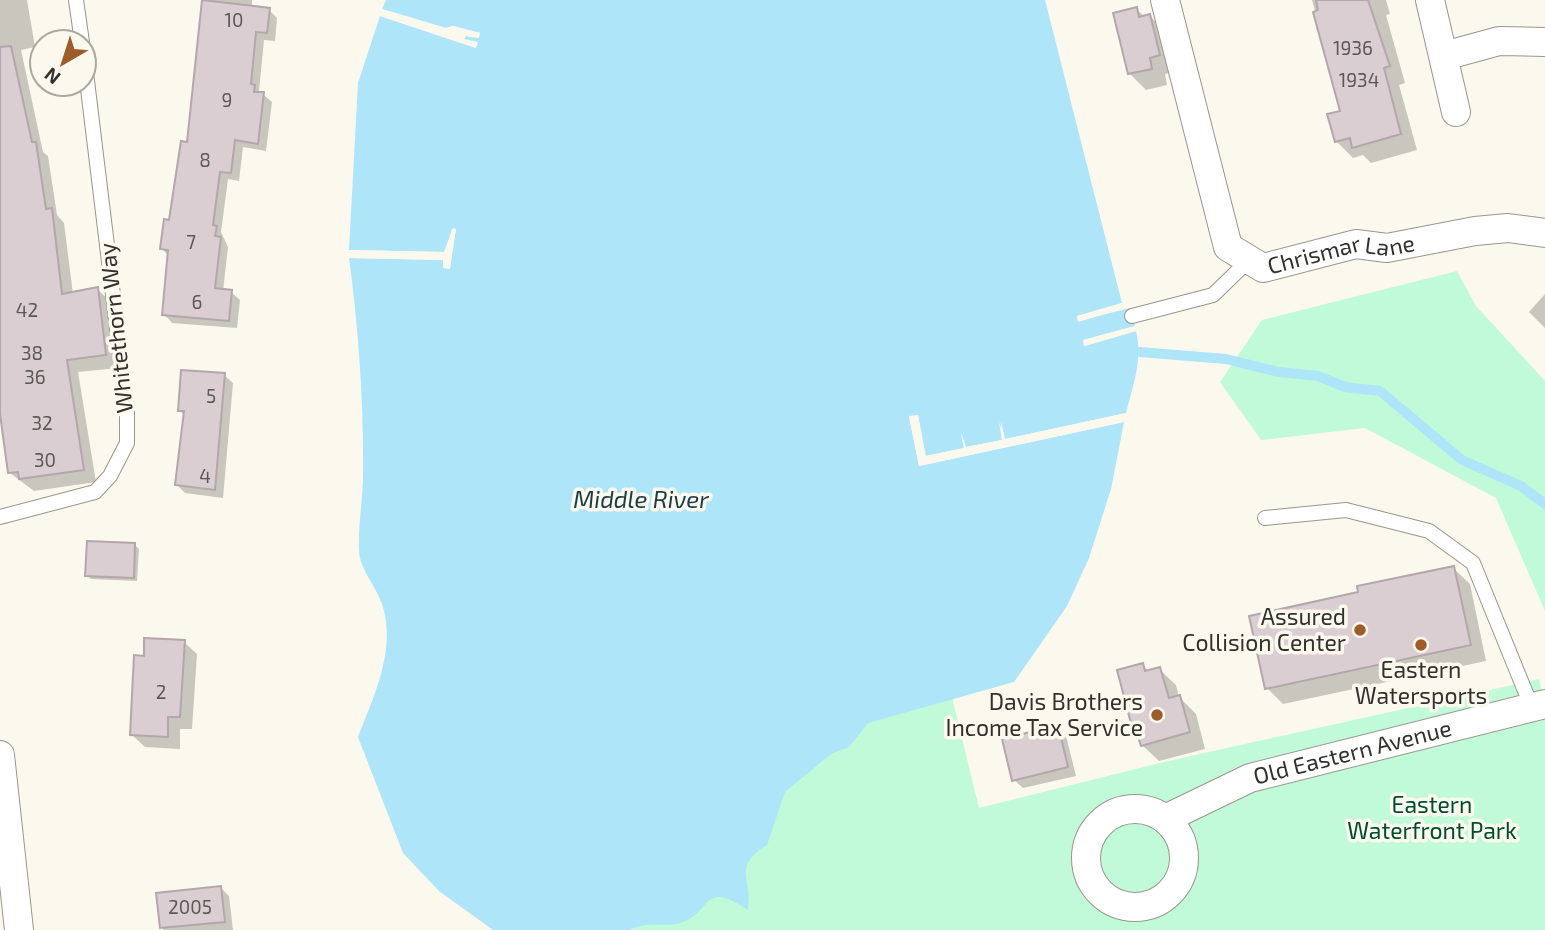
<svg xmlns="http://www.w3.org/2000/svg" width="1545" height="930" font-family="'Exo 2',sans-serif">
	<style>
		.green { fill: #c1fad8 }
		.water { fill: #aee5f9 }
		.pier { fill: #fbf8ed }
		.shadow { fill: #0003 }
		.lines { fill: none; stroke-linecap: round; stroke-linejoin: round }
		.stream { stroke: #aee5f9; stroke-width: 10 }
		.building { fill: #daced2; stroke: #b3a7ab; stroke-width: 2 }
		.service-casing { stroke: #99968c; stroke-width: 16 }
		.minor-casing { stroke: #99968c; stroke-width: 30 }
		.service { stroke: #fff; stroke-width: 14 }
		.minor { stroke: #fff; stroke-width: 28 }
		.poi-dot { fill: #9d5c28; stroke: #fbf8ed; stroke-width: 2.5 }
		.labels { text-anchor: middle; stroke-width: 7; stroke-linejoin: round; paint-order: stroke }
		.number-label { font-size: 19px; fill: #5c5856 }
		.street-label { font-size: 23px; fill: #32312d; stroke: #fbf8ed }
		.poi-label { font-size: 23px; fill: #32312d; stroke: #fbf8ed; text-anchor: end }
		.park-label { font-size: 23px; fill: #004d2e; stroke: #fbf8ed }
		.water-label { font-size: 24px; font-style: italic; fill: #1a3c46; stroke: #fbf8ed }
	</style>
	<rect width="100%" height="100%" fill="#fbf8ed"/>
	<path class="green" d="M 1457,271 L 1476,306 L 1545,381 L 1545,611 L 1496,498 L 1365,428 L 1261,440 L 1220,382 L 1262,320 Z
		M 1539,679 L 1545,707 L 1545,930 L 632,930 L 678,892 L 787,788 L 830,742 L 926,691 L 950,689 L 979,808 L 1164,762 Z"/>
	<path class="water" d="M 386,0 L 1045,0 L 1122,303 L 1077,316 L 1078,321 L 1130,308 L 1135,326 L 1083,340 L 1085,346 L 1136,331 C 1143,360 1133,385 1126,413 L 1005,439 L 999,422 L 1002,440 L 966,447 L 961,433 L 964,448 L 925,456 L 918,415 L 909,417 L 919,466 L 1124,422 L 1111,489 L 1089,558 L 1067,606 L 1014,682 L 868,723 L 849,747 L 831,754 L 785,792 L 767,845 C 731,867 753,878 748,910 C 702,879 712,912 683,922 C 664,929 651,919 630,930 L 493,930 L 439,891 L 403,853 L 358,737 C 374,696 397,648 382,604 C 376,586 360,570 359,551 C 358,528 362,504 363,481 C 364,407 359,332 349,258 L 444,260 L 443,267 L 449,269 L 456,229 L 452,229 L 445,252 L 349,250 L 358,83 L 380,16 L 476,48 L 464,39 L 465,36 L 478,38 L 480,33 L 453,26 L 446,28 L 382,9 Z"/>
	<path class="pier" d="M 382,9 L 446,28 L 453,26 L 480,33 L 479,38 L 466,36 L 464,39 L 478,42 L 476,48 L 380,16 L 381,13 L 446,32 L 450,37 L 461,40 L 464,32 L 446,31 L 381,12 Z
		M 453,228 L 456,229 L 450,269 L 443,268 L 443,260 L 349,258 L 349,254 L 444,256 L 447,265 L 451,242 L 445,255 L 349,253 L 349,250 L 444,252 Z
		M 1122,303 L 1124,305 L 1113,309 L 1128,307 L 1078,322 L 1077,316 Z
		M 1135,326 L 1136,331 L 1084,346 L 1083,340 Z
		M 1126,413 L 1125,417 L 925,459 L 922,457 L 913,419 L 921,462 L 1124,419 L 1124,422 L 919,466 L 909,416 L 918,415 L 926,456 L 964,448 L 961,433 L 966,447 L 1002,440 L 1001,421 L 1005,439 Z"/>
	<path class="shadow" d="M 0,0 L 27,0 L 35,47 L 21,50 L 43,152 L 48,156 L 57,215 L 64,223 L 73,294 L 97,289 L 110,301 L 118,368 L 78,372 L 96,482 L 34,491 L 10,473 L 0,394 Z
		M 204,0 L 252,0 L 252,8 L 269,10 L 277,18 L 275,41 L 264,40 L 259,91 L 272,102 L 266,151 L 243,147 L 239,181 L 228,179 L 221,232 L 228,247 L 223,291 L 231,292 L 240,300 L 237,328 L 172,323 L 164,314 L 169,256 L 162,249 L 188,144 Z
		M 1312,0 L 1386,0 L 1390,14 L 1386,15 L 1405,83 L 1399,85 L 1417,150 L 1371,163 L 1363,155 L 1353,158 L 1336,141 L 1342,112 Z
		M 1136,9 L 1145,17 L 1150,16 L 1166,33 L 1176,72 L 1165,74 L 1167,85 L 1146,90 L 1129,73 Z
		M 1545,294 L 1545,328 L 1529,312 Z
		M 224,375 L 233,383 L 223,498 L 185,493 L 177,485 L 185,416 L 179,410 Z
		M 135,545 L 139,549 L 137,581 L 91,579 L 87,575 Z
		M 1453,568 L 1470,584 L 1486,661 L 1283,704 L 1267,688 Z
		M 184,642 L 197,654 L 192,729 L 180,729 L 180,749 L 145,747 L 132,735 L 145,658 Z
		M 1142,665 L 1149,671 L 1159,669 L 1176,685 L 1179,697 L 1196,714 L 1205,749 L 1159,761 L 1142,745 L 1135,734 Z
		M 1058,727 L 1066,736 L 1076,776 L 1023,788 L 1014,780 Z
		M 221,888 L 229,896 L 233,930 L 164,930 L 161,927 Z"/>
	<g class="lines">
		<path class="stream" d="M 1140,352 L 1226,359 L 1279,372 L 1318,376 L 1345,387 L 1380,391 L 1462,460 L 1521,486 L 1545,504"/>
	</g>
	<path class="building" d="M 202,0 L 270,8 L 267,33 L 256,32 L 251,84 L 255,85 L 254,92 L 264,92 L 258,144 L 235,140 L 231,173 L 220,172 L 213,225 L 217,226 L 215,236 L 221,237 L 215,288 L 232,290 L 229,321 L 162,315 L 168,250 L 160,249 L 164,219 L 169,220 L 181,141 L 187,142 Z
		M 1316,0 L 1368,0 L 1390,66 L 1384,68 L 1401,134 L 1352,148 L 1350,138 L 1335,142 L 1327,114 L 1340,111 L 1313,12 L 1318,10 Z
		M 1137,7 L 1139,17 L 1150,14 L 1160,55 L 1150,58 L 1152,69 L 1128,74 L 1113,13 Z
		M 11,46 L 32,142 L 36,142 L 46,209 L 52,208 L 62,294 L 98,287 L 106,355 L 67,360 L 84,470 L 19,479 L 18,472 L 8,473 L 0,414 L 0,47 Z
		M 181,370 L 225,373 L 215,490 L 175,485 L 184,411 L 178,411 Z
		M 87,541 L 135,543 L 134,578 L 85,576 Z
		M 1454,566 L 1471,645 L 1265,689 L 1249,616 L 1358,592 L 1357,586 Z
		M 144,638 L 185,640 L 180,717 L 168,717 L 168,737 L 130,735 L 134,655 L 144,656 Z
		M 1143,663 L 1145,671 L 1160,667 L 1169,698 L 1180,695 L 1190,732 L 1141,746 L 1137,734 L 1134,735 L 1117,670 Z
		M 1058,725 L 1068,767 L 1012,781 L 1002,739 Z
		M 221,886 L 225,922 L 160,928 L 156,893 Z"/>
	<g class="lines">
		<g class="service-casing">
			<path id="service" d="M 76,0 L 82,42
				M 1132,316 L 1213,295 L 1249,260
				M 0,517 L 95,492 L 110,476 L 127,443 L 127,410 L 84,56
				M 1265,518 L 1346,510 L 1429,531 L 1473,563 L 1532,708"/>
		</g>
		<g class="minor-casing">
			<g id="minor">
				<path id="s1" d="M 1165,0 L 1228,247 L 1263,268 L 1356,244 L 1387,248 L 1475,231 L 1508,228 L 1545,233"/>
				<path d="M 1430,0 L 1456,112"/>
				<path d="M 1444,56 L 1499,41 L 1545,42"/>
				<path d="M 0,755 L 19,930"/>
				<circle cx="1135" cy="858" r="49"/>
				<path id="s2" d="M 1165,819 L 1250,778 L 1545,704"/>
			</g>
		</g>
		<use href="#service" class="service"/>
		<use href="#minor" class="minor"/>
	</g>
	<g class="poi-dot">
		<circle cx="1360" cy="630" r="7"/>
		<circle cx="1421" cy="645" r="7"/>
		<circle cx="1157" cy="715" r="7"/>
	</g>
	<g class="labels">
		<g class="number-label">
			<text x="234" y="27">10</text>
			<text x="1353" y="55">1936</text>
			<text x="1359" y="87">1934</text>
			<text x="227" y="107">9</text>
			<text x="205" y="167">8</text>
			<text x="191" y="249">7</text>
			<text x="197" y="309">6</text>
			<text x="27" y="317">42</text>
			<text x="32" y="360">38</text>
			<text x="35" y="384">36</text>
			<text x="211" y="403">5</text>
			<text x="42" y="430">32</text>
			<text x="45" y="467">30</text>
			<text x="205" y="483">4</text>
			<text x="161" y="699">2</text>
			<text x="190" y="914">2005</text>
		</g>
		<g class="street-label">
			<text dy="8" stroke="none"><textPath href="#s1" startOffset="376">Chrismar Lane</textPath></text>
			<text transform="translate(116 328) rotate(-96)" y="8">Whitethorn Way</text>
			<text dy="8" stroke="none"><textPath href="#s2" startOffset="200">Old Eastern Avenue</textPath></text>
		</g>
		<g class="poi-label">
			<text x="1346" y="625">Assured<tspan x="1346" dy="26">Collision Center</tspan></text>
			<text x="1421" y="678" text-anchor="middle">Eastern<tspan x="1421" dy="26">Watersports</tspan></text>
			<text x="1143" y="710">Davis Brothers<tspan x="1143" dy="26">Income Tax Service</tspan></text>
		</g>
		<g class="park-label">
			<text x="1432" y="813">Eastern<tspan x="1432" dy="26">Waterfront Park</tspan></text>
		</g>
		<g class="water-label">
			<text x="641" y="508">Middle River</text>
		</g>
	</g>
	<g transform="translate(63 63) rotate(219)"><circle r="33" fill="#fbf8ed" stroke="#aba8a0" stroke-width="2"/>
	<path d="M0-5L12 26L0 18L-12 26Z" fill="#9d5c28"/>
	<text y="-10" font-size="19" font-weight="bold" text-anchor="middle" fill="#32312d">N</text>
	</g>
</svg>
